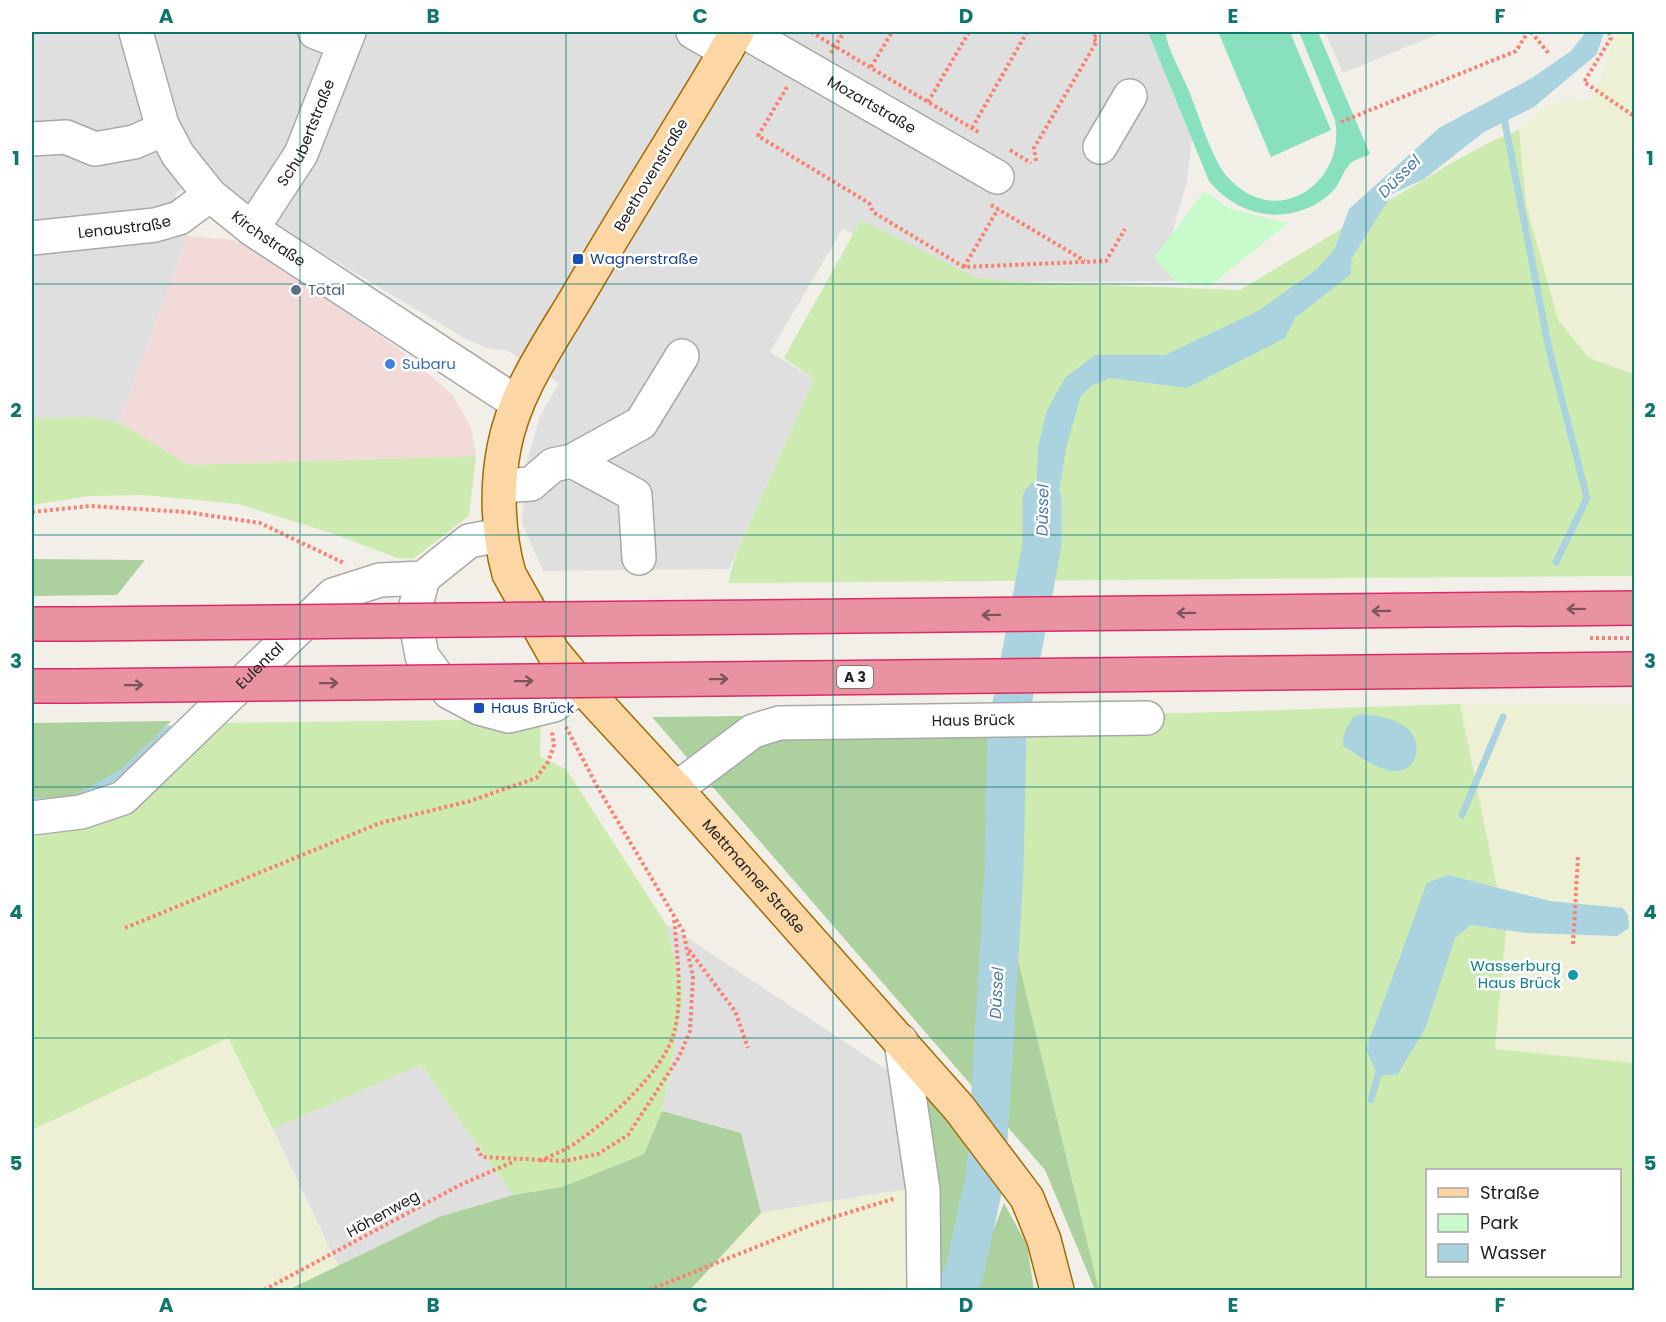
<svg xmlns="http://www.w3.org/2000/svg" width="1666" height="1322" font-family="Poppins,sans-serif">
	<style>
		.residential { fill: #e0dfdf }
		.commercial { fill: #f2dad9 }
		.farmland { fill: #eef0d5 }
		.grass { fill: #cdebb0; fill-rule: evenodd }
		.forest { fill: #add19e }
		.park { fill: #c8facc }
		.pitch { fill: #88e0be }
		.water { fill: #aad3df }
		.lines { fill: none; stroke-linecap: round; stroke-linejoin: round }
		.stream { stroke: #aad3df; stroke-width: 7 }
		.river { stroke: #aad3df; stroke-width: 39 }
		.minor-casing { stroke: #a9a9a9; stroke-width: 36 }
		.major-casing { stroke: #a06b00; stroke-width: 36 }
		.highway-casing { stroke: #dc2a67; stroke-width: 36 }
		.path { stroke: #fa8072; stroke-width: 4; stroke-dasharray: 3 3; stroke-linecap: butt }
		.minor { stroke: #fff; stroke-width: 33 }
		.major { stroke: #fcd6a4; stroke-width: 33 }
		.highway { stroke: #e892a2; stroke-width: 33 }
		.highway-bridge-casing { stroke: #dc2a67; stroke-width: 36; stroke-linecap: butt }
		.highway-bridge { stroke: #e892a2; stroke-width: 33 }
		.oneway { stroke: #7b545c }
		.grid { fill: none; stroke: #0f766e; stroke-width: 1.5; stroke-opacity: 0.55 }
		.transit-dot { fill: #1a4fb4; stroke: #fff; stroke-width: 2 }
		.service-dot { fill: #5c6f8a; stroke: #fff; stroke-width: 2 }
		.shop-dot { fill: #3f7fe0; stroke: #fff; stroke-width: 2 }
		.culture-dot { fill: #0f9aa8; stroke: #fff; stroke-width: 2 }
		.labels { text-anchor: middle; stroke-width: 5; stroke-linejoin: round; paint-order: stroke }
		.shield { fill: #fff; stroke: #646464; stroke-width: 1.5 }
		.shield-label { font-size: 14px; font-weight: bold; fill: #222 }
		.street-label { font-size: 15px; fill: #222; stroke: #fff }
		.transit-label { font-size: 15px; fill: #164399; stroke: #fff; text-anchor: start }
		.service-label { font-size: 15px; fill: #4e5e75; stroke: #fff; text-anchor: start }
		.shop-label { font-size: 15px; fill: #366cbe; stroke: #fff; text-anchor: start }
		.culture-label { font-size: 15px; fill: #0d838f; stroke: #fff; text-anchor: end }
		.water-label { font-size: 16px; font-style: italic; fill: #4a7aab; stroke: #fff }
		.neatline { fill: none; stroke: #0f766e; stroke-width: 2 }
		.grid-label { font-size: 20px; text-anchor: middle; font-weight: bold; fill: #0f766e }
	</style>
	<rect width="100%" height="100%" fill="#f2efe9"/>
	<path class="residential" d="M 32,32 L 1148,32 L 1192,140 L 1187,181 L 1167,251 L 1175,281 L 1018,282 L 975,277 L 894,259 L 843,228 L 770,352 L 814,379 L 729,569 L 543,571 L 522,523 L 526,465 L 540,416 L 559,383 L 506,350 L 489,349 L 466,339 L 275,225 L 207,169 L 175,194 L 188,236 L 119,422 L 88,417 L 32,418 Z
		M 1325,32 L 1443,32 L 1343,73 Z
		M 666,924 L 889,1071 L 914,1188 L 761,1213 L 741,1133 L 662,1111 L 684,996 Z
		M 421,1065 L 513,1195 L 439,1217 L 338,1266 L 273,1129 Z"/>
	<path class="commercial" d="M 188,236 L 233,240 L 259,252 L 399,349 L 452,394 L 471,427 L 476,456 L 188,465 L 119,422 Z"/>
	<path class="farmland" d="M 1616,32 L 1634,32 L 1634,374 L 1589,358 L 1558,320 L 1526,204 L 1519,130 L 1549,104 L 1590,100 L 1599,85 Z
		M 1460,704 L 1634,705 L 1634,1063 L 1495,1049 L 1506,931 Z
		M 228,1037 L 338,1266 L 288,1290 L 32,1290 L 32,1130 Z
		M 914,1188 L 914,1290 L 690,1290 L 761,1213 Z"/>
	<path class="grass" d="M 1519,130 L 1526,204 L 1558,320 L 1589,358 L 1634,374 L 1634,576 L 728,583 L 736,554 L 814,379 L 784,358 L 861,220 L 975,277 L 1018,282 L 1240,290 L 1448,165 L 1492,141 Z
		M 88,417 L 119,422 L 188,465 L 476,456 L 469,516 L 413,559 L 397,558 L 334,534 L 238,504 L 142,495 L 90,496 L 32,505 L 32,418 Z
		M 1460,704 L 1506,931 L 1495,1049 L 1634,1063 L 1634,1290 L 1099,1290 L 1016,952 L 1019,713 L 1188,713 ZM 1428,1170 L 1620,1170 L 1620,1276 L 1428,1276 Z
		M 541,719 L 540,757 L 566,769 L 666,924 L 684,996 L 662,1111 L 644,1154 L 562,1187 L 513,1195 L 421,1065 L 273,1129 L 228,1038 L 32,1130 L 32,836 L 113,820 L 215,723 Z"/>
	<path class="forest" d="M 32,559 L 145,560 L 117,595 L 32,596 Z
		M 1019,713 L 1016,952 L 1099,1290 L 1095,1290 L 1045,1170 L 652,717 Z
		M 171,721 L 105,790 L 32,808 L 32,723 Z
		M 926,1087 L 977,1153 L 948,1281 L 940,1290 Z
		M 662,1111 L 741,1133 L 761,1213 L 690,1290 L 288,1290 L 439,1217 L 513,1195 L 562,1187 L 644,1154 Z
		M 1004,1203 L 1027,1245 L 1034,1290 L 970,1290 Z"/>
	<path class="park" d="M 1204,191 L 1230,209 L 1288,223 L 1210,286 L 1175,281 L 1154,258 Z"/>
	<path class="pitch" d="M 1148,32 L 1165,32 C 1169,52 1181,72 1189,91 C 1199,116 1207,143 1220,167 C 1225,175 1231,181 1238,187 C 1286,225 1346,178 1335,120 L 1299,32 L 1318,32 L 1370,154 C 1364,157 1353,160 1349,165 C 1342,173 1340,184 1332,192 C 1294,227 1241,220 1209,181 Z
		M 1225,32 L 1290,32 L 1331,130 L 1271,157 L 1219,34 Z"/>
	<path class="water" d="M 1586,32 L 1604,32 L 1597,54 L 1534,107 L 1484,132 L 1424,179 L 1392,194 L 1352,258 L 1350,275 L 1295,318 L 1285,338 L 1187,388 L 1110,378 L 1091,386 L 1081,396 L 1066,448 L 1058,498 L 1061,548 L 1034,555 L 1038,447 L 1047,410 L 1065,378 L 1095,355 L 1165,355 L 1258,311 L 1317,269 L 1334,250 L 1349,209 L 1439,128 L 1532,78 L 1571,51 Z
		M 1363,714 C 1379,716 1394,718 1407,728 C 1424,742 1418,772 1394,771 C 1376,770 1358,755 1343,746 C 1343,733 1346,727 1354,716 Z
		M 1448,875 L 1550,901 L 1623,908 L 1628,915 L 1629,928 L 1617,936 L 1526,933 L 1471,925 L 1455,938 L 1426,1027 L 1398,1074 L 1378,1076 L 1366,1049 L 1427,883 Z"/>
	<g class="lines">
		<path class="stream" d="M 1503,113 L 1549,349 L 1587,498 L 1556,562
			M 80,797 L 123,772 L 169,729
			M 32,801 L 47,802
			M 1462,815 L 1503,717
			M 1371,1100 L 1380,1068"/>
		<path class="river" d="M 955,1290 L 964,1273 L 986,1174 L 1004,872 L 1007,730 L 1042,545 L 1042,500"/>
		<g class="minor-casing">
			<g id="minor">
				<path id="s1" d="M 136,32 L 162,125 L 178,155 L 210,195 L 252,229 L 517,403"/>
				<path d="M 315,32 L 344,43"/>
				<path d="M 693,32 L 726,51"/>
				<path id="s2" d="M 745,32 L 997,177"/>
				<path d="M 32,139 L 66,137 L 95,149 L 134,142 L 164,129"/>
				<path d="M 1100,147 L 1130,96"/>
				<path id="s3" d="M 252,229 L 301,154 L 349,32"/>
				<path id="s4" d="M 32,238 L 155,225 L 179,218 L 210,195"/>
				<path d="M 572,461 L 635,495 L 639,558"/>
				<path d="M 500,486 L 531,484 L 553,465 L 572,461 L 641,423 L 682,356"/>
				<path d="M 423,578 L 414,613 L 422,656 L 449,692 L 479,708 L 509,716 L 554,705 L 581,686"/>
				<path id="s5" d="M 676,789 L 753,731 L 779,723 L 1147,718"/>
				<path id="s6" d="M 32,818 L 81,812 L 123,798 L 333,595 L 380,580 L 423,578 L 469,541 L 500,535"/>
				<path d="M 901,1041 L 923,1190 L 924,1290"/>
			</g>
		</g>
		<g class="major-casing">
			<g id="major">
				<path id="s7" d="M 737,32 C 685,121 629,208 577,297 C 549,344 514,393 504,448 C 496,489 498,534 509,574 L 553,652 L 581,686 L 676,789 L 959,1108 L 1027,1198 L 1044,1240 L 1057,1290"/>
			</g>
		</g>
		<g class="highway-casing">
			<path id="highway" d="M 32,624 L 79,624
				M 32,686 L 75,686"/>
		</g>
		<path class="path" d="M 811,32 L 980,133
			M 1531,32 L 1550,55
			M 1609,32 L 1611,38 L 1584,82 L 1634,116
			M 831,53 L 844,32
			M 871,67 L 892,32
			M 787,87 L 758,136 L 869,203 L 873,212 L 964,267 L 1106,261 L 1125,229
			M 928,102 L 969,32
			M 1341,122 L 1516,51 L 1528,32
			M 972,128 L 1027,32
			M 1010,150 L 1031,163
			M 1036,161 L 1034,148 L 1097,41 L 1093,39 L 1098,32
			M 991,205 L 1085,261
			M 964,267 L 998,209
			M 32,512 L 90,506 L 186,512 L 260,523 L 344,563
			M 1590,638 L 1634,638
			M 125,928 L 380,823 L 470,801 L 536,778 L 548,762 L 554,745 L 552,732
			M 1573,944 L 1578,857
			M 689,950 L 735,1011 L 748,1048
			M 477,1148 L 482,1157 L 565,1161 L 598,1154 L 628,1135 L 679,1057 L 690,1031 L 693,977 L 683,931 L 598,788 L 566,727
			M 540,1161 C 552,1155 566,1150 577,1142 C 610,1119 663,1072 674,1033 C 683,1001 677,952 674,918
			M 264,1290 L 462,1184 L 515,1161
			M 649,1290 L 821,1221 L 896,1198"/>
		<use href="#minor" class="minor"/>
		<use href="#major" class="major"/>
		<use href="#highway" class="highway"/>
		<g class="highway-bridge-casing">
			<path id="highway-bridge" d="M 79,624 L 1634,608
				M 75,686 L 1634,669"/>
		</g>
		<use href="#highway-bridge" class="highway-bridge"/>
	</g>
	<defs><path id="oneway-shaft" d="M-6 0H5M1.5-3L5.5 0L1.5 3" fill="none" stroke-width="1.6" stroke-linecap="round" stroke-linejoin="round" transform="scale(1.5)"/></defs>
	<g class="oneway">
		<use href="#oneway-shaft" transform="translate(1576 609) rotate(179)"/>
		<use href="#oneway-shaft" transform="translate(1381 611) rotate(179)"/>
		<use href="#oneway-shaft" transform="translate(1186 613) rotate(179)"/>
		<use href="#oneway-shaft" transform="translate(991 615) rotate(179)"/>
		<use href="#oneway-shaft" transform="translate(719 679) rotate(-1)"/>
		<use href="#oneway-shaft" transform="translate(524 681) rotate(-1)"/>
		<use href="#oneway-shaft" transform="translate(329 683) rotate(-1)"/>
		<use href="#oneway-shaft" transform="translate(134 685) rotate(-1)"/>
	</g>
	<path class="grid" d="M 300,32 L 300,1290M 566,32 L 566,1290M 833,32 L 833,1290M 1100,32 L 1100,1290M 1366,32 L 1366,1290M 32,284 L 1634,284M 32,535 L 1634,535M 32,787 L 1634,787M 32,1038 L 1634,1038"/>
	<g class="transit-dot">
		<rect x="572" y="253" width="12" height="12" rx="3"/>
		<rect x="473" y="702" width="12" height="12" rx="3"/>
	</g>
	<circle class="service-dot" cx="296" cy="290" r="6"/>
	<circle class="shop-dot" cx="390" cy="364" r="6"/>
	<circle class="culture-dot" cx="1573" cy="975" r="6"/>
	<g class="labels">
		<rect class="shield" x="837" y="666" width="36" height="22" rx="4.5"/>
		<g class="shield-label">
			<text x="855" y="682">A 3</text>
		</g>
		<g class="street-label">
			<text dy="5" stroke="none"><textPath href="#s2" startOffset="146">Mozartstraße</textPath></text>
			<text dy="5" stroke="none"><textPath href="#s3" startOffset="111">Schubertstraße</textPath></text>
			<text transform="translate(651 175) rotate(-59)" y="5">Beethovenstraße</text>
			<text dy="5" stroke="none"><textPath href="#s4" startOffset="93">Lenaustraße</textPath></text>
			<text dy="5" stroke="none"><textPath href="#s1" startOffset="255">Kirchstraße</textPath></text>
			<text dy="5" stroke="none"><textPath href="#s6" startOffset="284">Eulental</textPath></text>
			<text dy="5" stroke="none"><textPath href="#s5" startOffset="318">Haus Brück</textPath></text>
			<text dy="5" stroke="none"><textPath href="#s7" startOffset="996">Mettmanner Straße</textPath></text>
			<text transform="translate(383 1214) rotate(-29)" y="5">Höhenweg</text>
		</g>
		<g class="transit-label">
			<text x="590" y="264">Wagnerstraße</text>
			<text x="491" y="713">Haus Brück</text>
		</g>
		<g class="service-label">
			<text x="308" y="295">Total</text>
		</g>
		<g class="shop-label">
			<text x="402" y="369">Subaru</text>
		</g>
		<g class="culture-label">
			<text x="1561" y="971">Wasserburg<tspan x="1561" dy="17">Haus Brück</tspan></text>
		</g>
		<g class="water-label">
			<text transform="translate(1399 176) rotate(-45)" y="6">Düssel</text>
			<text transform="translate(1042 510) rotate(-89)" y="6">Düssel</text>
			<text transform="translate(996 993) rotate(-87)" y="6">Düssel</text>
		</g>
	</g>
	<rect width="1666" height="1322" fill="none" stroke="#ffffff" stroke-width="66"/>
	<rect x="1426" y="1169" width="195" height="108" fill="#ffffff" stroke="#a7a7a7" stroke-width="1.5"/>
	<rect x="1438" y="1188" width="30" height="9" fill="#fcd6a4" stroke="#a7a7a7" stroke-width="1.5"/>
	<text x="1480" y="1199" font-size="18" fill="#222222">Straße</text>
	<rect x="1438" y="1214" width="30" height="18" fill="#c8facc" stroke="#a7a7a7" stroke-width="1.5"/>
	<text x="1480" y="1229" font-size="18" fill="#222222">Park</text>
	<rect x="1438" y="1244" width="30" height="18" fill="#aad3df" stroke="#a7a7a7" stroke-width="1.5"/>
	<text x="1480" y="1259" font-size="18" fill="#222222">Wasser</text>
	<rect x="33" y="33" width="1600" height="1256" class="neatline"/>
	<g class="grid-label">
		<text x="166" y="23">A</text>
		<text x="433" y="23">B</text>
		<text x="700" y="23">C</text>
		<text x="966" y="23">D</text>
		<text x="1233" y="23">E</text>
		<text x="1500" y="23">F</text>
		<text x="16" y="165">1</text>
		<text x="1650" y="165">1</text>
		<text x="16" y="417">2</text>
		<text x="1650" y="417">2</text>
		<text x="16" y="668">3</text>
		<text x="1650" y="668">3</text>
		<text x="16" y="919">4</text>
		<text x="1650" y="919">4</text>
		<text x="16" y="1170">5</text>
		<text x="1650" y="1170">5</text>
		<text x="166" y="1312">A</text>
		<text x="433" y="1312">B</text>
		<text x="700" y="1312">C</text>
		<text x="966" y="1312">D</text>
		<text x="1233" y="1312">E</text>
		<text x="1500" y="1312">F</text>
	</g>
</svg>
